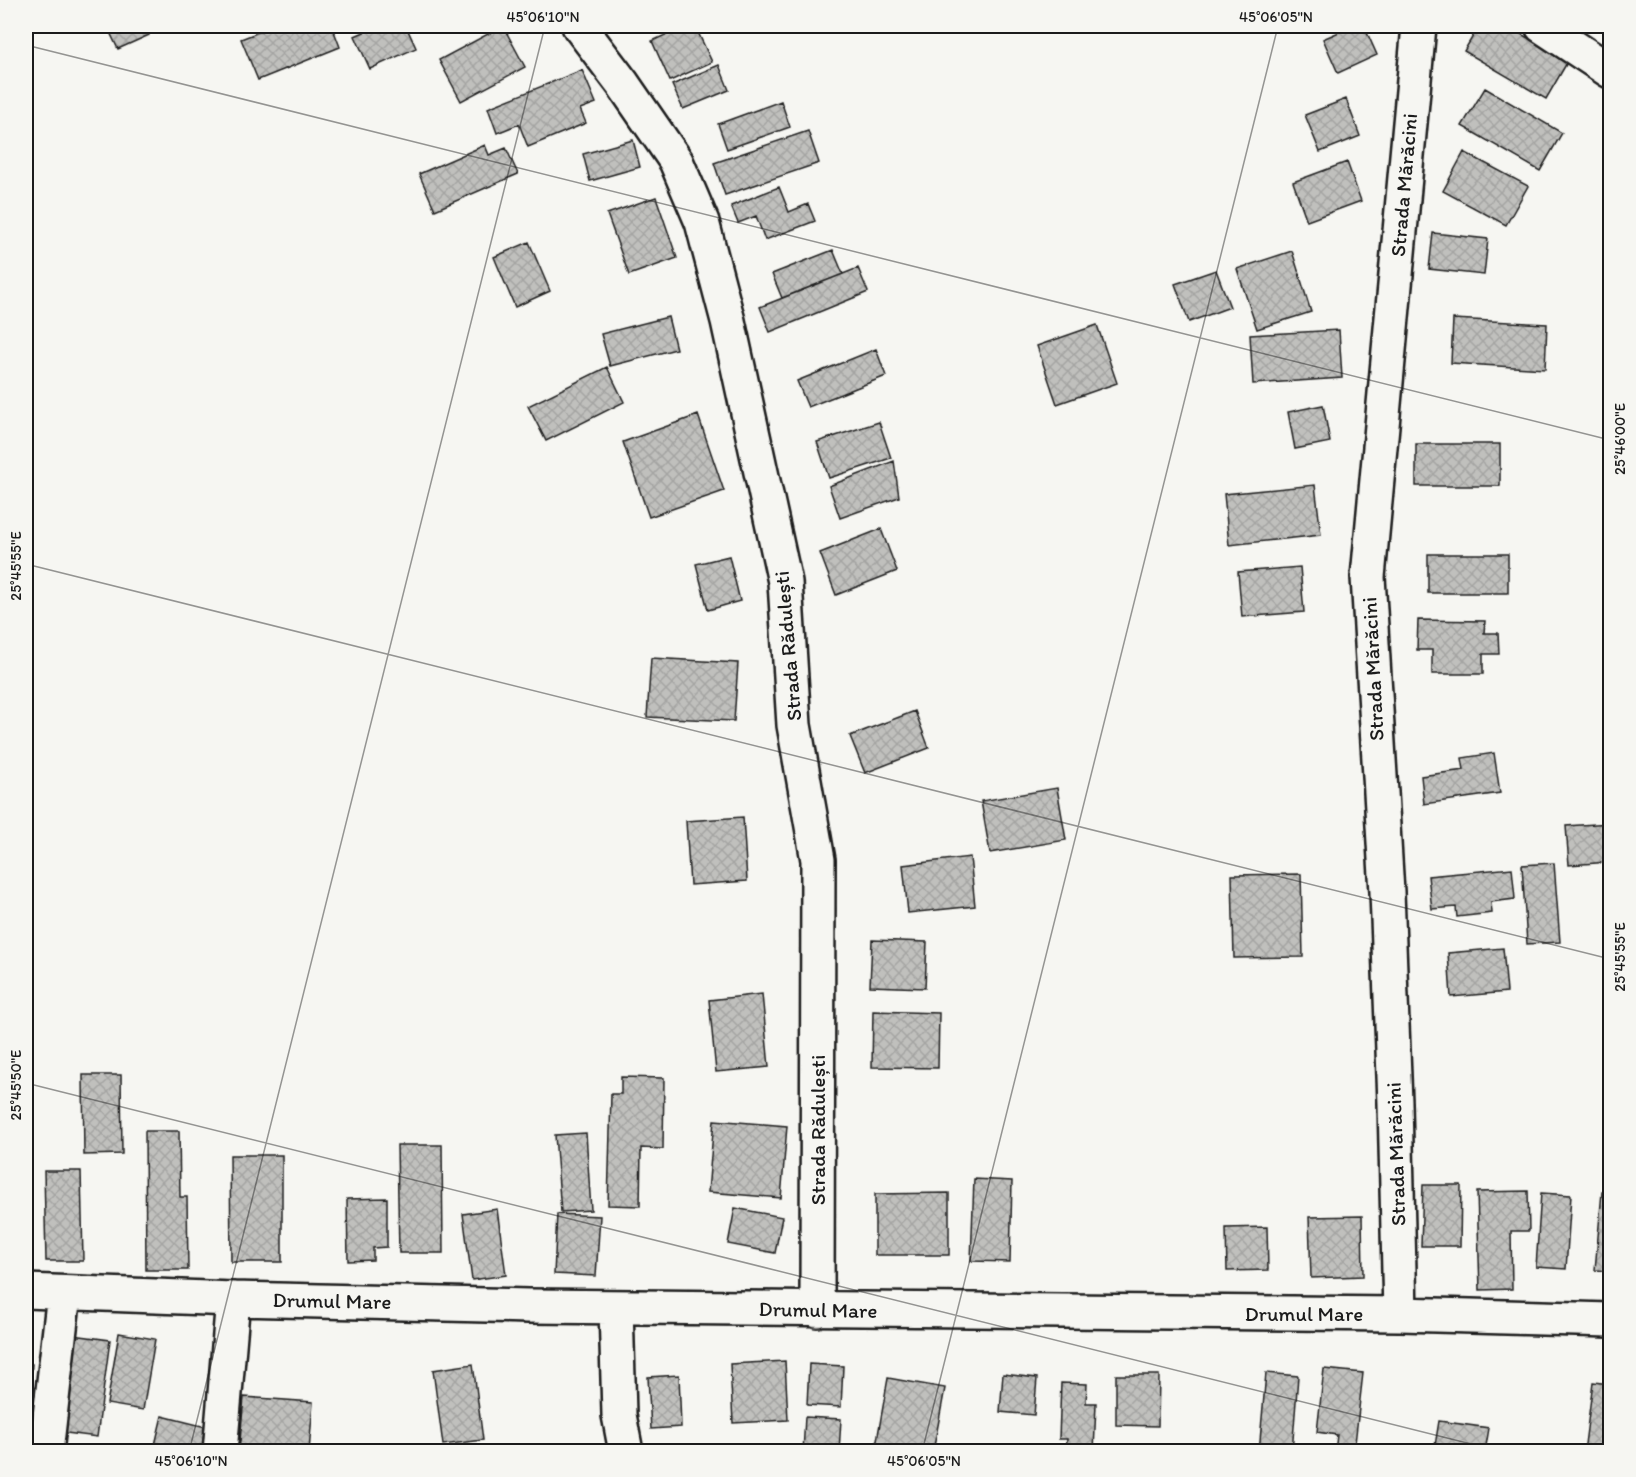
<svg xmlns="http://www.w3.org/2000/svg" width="1636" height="1477" font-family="Itim,sans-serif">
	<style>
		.building { fill: url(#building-cross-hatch); stroke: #1c1c1c; stroke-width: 1.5 }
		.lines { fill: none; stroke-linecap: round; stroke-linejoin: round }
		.minor-casing { stroke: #1c1c1c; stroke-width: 38 }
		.minor { stroke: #f6f6f2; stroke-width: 33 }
		.ticks { fill: none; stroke: #1c1c1c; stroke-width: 1.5; stroke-opacity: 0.45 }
		.labels { text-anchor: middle; stroke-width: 4.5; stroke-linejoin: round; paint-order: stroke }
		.street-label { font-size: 21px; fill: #1c1c1c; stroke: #f6f6f2 }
		.neatline { fill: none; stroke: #1c1c1c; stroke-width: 2 }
		.ticks-label { font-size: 15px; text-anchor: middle; fill: #1c1c1c }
	</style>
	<defs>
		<pattern id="building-cross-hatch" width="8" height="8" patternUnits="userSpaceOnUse" patternTransform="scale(1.5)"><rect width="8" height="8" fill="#c0c0bd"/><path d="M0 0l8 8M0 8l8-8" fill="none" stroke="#a4a4a2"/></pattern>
	</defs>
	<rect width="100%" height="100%" fill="#f6f6f2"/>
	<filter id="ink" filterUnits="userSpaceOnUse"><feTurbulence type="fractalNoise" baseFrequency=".0167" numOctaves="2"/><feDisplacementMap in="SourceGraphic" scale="12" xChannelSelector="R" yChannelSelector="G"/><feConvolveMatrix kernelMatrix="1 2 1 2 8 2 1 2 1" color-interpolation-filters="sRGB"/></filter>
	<g filter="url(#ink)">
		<path class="building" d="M 107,26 L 145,26 L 149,35 L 118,49 Z
			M 274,26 L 332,26 L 340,47 L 258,80 L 241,39 Z
			M 369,26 L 406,26 L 416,48 L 370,69 L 355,36 L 371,29 Z
			M 503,26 L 525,67 L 461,101 L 439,60 Z
			M 685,26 L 695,26 L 712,62 L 670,81 L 652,41 Z
			M 1353,26 L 1364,26 L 1377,55 L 1338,73 L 1323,39 Z
			M 1479,26 L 1507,26 L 1568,61 L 1546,99 L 1464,51 Z
			M 719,65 L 729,90 L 683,109 L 672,85 Z
			M 582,70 L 596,103 L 580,109 L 586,123 L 528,147 L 519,124 L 497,133 L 488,108 Z
			M 1485,88 L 1562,133 L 1540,171 L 1462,126 Z
			M 1346,99 L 1360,136 L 1320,152 L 1305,115 Z
			M 781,101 L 790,127 L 727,149 L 718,124 Z
			M 808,131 L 819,163 L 725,195 L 714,163 Z
			M 633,140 L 640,167 L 590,181 L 583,154 Z
			M 485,145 L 489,155 L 506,148 L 518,174 L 435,210 L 419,174 Z
			M 1464,152 L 1528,186 L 1506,225 L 1443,191 Z
			M 1347,162 L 1361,201 L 1307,221 L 1293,182 Z
			M 779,187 L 789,212 L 808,204 L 815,221 L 765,240 L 756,216 L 738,223 L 731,206 Z
			M 656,197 L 677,258 L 629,275 L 607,214 Z
			M 1433,233 L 1488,239 L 1484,275 L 1429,269 Z
			M 529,242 L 550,291 L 515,307 L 494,257 Z
			M 833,250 L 843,274 L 782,298 L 772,274 Z
			M 1292,251 L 1311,312 L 1257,329 L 1237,269 Z
			M 858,268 L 868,292 L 770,332 L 760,307 Z
			M 1216,270 L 1230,307 L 1189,322 L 1175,284 Z
			M 668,317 L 676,349 L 610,366 L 601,334 Z
			M 1453,319 L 1547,324 L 1545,369 L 1451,363 Z
			M 1097,325 L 1117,383 L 1057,404 L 1037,346 Z
			M 1339,330 L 1342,378 L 1253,384 L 1250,335 Z
			M 876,349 L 886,376 L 808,407 L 797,381 Z
			M 607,367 L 624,402 L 546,441 L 528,406 Z
			M 1323,405 L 1330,442 L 1295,449 L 1288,412 Z
			M 698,415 L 724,491 L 649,517 L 623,442 Z
			M 879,422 L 891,458 L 829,478 L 817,442 Z
			M 1416,444 L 1500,444 L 1500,486 L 1416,486 Z
			M 894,461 L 899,497 L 840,518 L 829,486 Z
			M 1315,485 L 1321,535 L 1229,545 L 1224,494 Z
			M 881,529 L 897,571 L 836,595 L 820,553 Z
			M 1428,554 L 1508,554 L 1508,593 L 1428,593 Z
			M 729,556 L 740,601 L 708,610 L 696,564 Z
			M 1300,567 L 1304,612 L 1242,617 L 1238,572 Z
			M 1418,620 L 1485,621 L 1484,633 L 1498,633 L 1499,654 L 1483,654 L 1483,674 L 1432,674 L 1432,650 L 1417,650 Z
			M 651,658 L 738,663 L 734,721 L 647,717 Z
			M 915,711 L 929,748 L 865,773 L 850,736 Z
			M 1494,753 L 1500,793 L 1424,804 L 1421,776 L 1464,770 L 1462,758 Z
			M 1057,788 L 1066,840 L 990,853 L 981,801 Z
			M 743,817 L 747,881 L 690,885 L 686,821 Z
			M 1610,823 L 1610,862 L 1569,865 L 1566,826 Z
			M 970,857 L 975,906 L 908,913 L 903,865 Z
			M 1554,863 L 1560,942 L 1527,944 L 1522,865 Z
			M 1512,868 L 1515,899 L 1491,902 L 1492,913 L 1457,917 L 1456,907 L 1432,909 L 1428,876 Z
			M 1301,874 L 1303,957 L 1234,958 L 1232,875 Z
			M 872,940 L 927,942 L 925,988 L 870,986 Z
			M 1503,948 L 1507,992 L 1451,997 L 1448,953 Z
			M 762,994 L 769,1067 L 716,1072 L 709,1000 Z
			M 873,1011 L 939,1013 L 938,1068 L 872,1067 Z
			M 83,1075 L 121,1075 L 122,1154 L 84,1155 Z
			M 621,1077 L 664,1078 L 663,1149 L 641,1148 L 640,1206 L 608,1205 L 611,1094 L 621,1094 Z
			M 714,1120 L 787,1126 L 781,1198 L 708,1192 Z
			M 145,1131 L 179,1131 L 180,1197 L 187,1197 L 188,1270 L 146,1270 Z
			M 586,1133 L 591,1210 L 561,1212 L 555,1135 Z
			M 397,1145 L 442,1145 L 443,1253 L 399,1253 Z
			M 230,1155 L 282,1155 L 282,1262 L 231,1262 Z
			M 44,1171 L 81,1171 L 83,1261 L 46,1261 Z
			M 974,1179 L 1012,1181 L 1010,1262 L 971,1261 Z
			M 1423,1185 L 1461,1185 L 1460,1246 L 1421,1246 Z
			M 1528,1191 L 1529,1231 L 1511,1231 L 1512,1289 L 1480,1290 L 1477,1192 Z
			M 1602,1192 L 1610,1193 L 1610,1271 L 1595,1270 Z
			M 949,1193 L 949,1255 L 875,1255 L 875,1194 Z
			M 1541,1193 L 1571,1195 L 1566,1269 L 1536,1267 Z
			M 387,1198 L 387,1247 L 373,1248 L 373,1260 L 348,1261 L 347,1199 Z
			M 735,1208 L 782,1217 L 775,1253 L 728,1244 Z
			M 497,1209 L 506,1275 L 472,1280 L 463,1214 Z
			M 557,1214 L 600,1216 L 596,1276 L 554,1274 Z
			M 1362,1216 L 1363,1276 L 1311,1278 L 1309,1217 Z
			M 1267,1227 L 1268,1270 L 1227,1271 L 1226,1228 Z
			M 119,1333 L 155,1339 L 143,1410 L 107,1404 Z
			M 73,1335 L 110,1340 L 97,1437 L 59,1432 Z
			M 785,1361 L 788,1420 L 733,1423 L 730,1364 Z
			M 26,1364 L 32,1364 L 26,1440 Z
			M 473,1364 L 483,1440 L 443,1445 L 433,1370 Z
			M 809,1364 L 843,1366 L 841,1407 L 807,1405 Z
			M 1324,1369 L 1363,1373 L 1354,1452 L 1335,1452 L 1337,1435 L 1317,1432 Z
			M 1266,1373 L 1298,1376 L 1292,1452 L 1259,1452 Z
			M 1003,1374 L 1037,1378 L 1034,1415 L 1000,1412 Z
			M 679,1375 L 681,1427 L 651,1429 L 648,1377 Z
			M 1116,1375 L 1159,1375 L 1158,1426 L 1116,1425 Z
			M 888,1378 L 945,1388 L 933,1452 L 875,1452 Z
			M 1593,1382 L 1610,1384 L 1610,1452 L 1584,1452 Z
			M 1061,1383 L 1087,1384 L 1086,1403 L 1096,1403 L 1094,1452 L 1066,1452 L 1067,1439 L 1059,1439 Z
			M 244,1397 L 313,1402 L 309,1452 L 239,1452 Z
			M 162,1416 L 210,1428 L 204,1452 L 180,1452 L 155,1445 Z
			M 805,1417 L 841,1419 L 839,1452 L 803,1452 Z
			M 1439,1421 L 1489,1428 L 1485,1452 L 1434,1452 Z
			M 499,1447 L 556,1452 L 499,1452 Z
			M 677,1448 L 750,1449 L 750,1452 L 677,1452 Z"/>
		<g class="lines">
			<g class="minor-casing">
				<path id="minor" d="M 579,26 L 623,84 L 676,161 L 702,222 L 728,321 L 785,582 L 794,725 L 818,860 L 817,1310
					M 1542,26 L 1610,71
					M 26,1291 L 233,1299 L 528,1306 L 1400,1314 L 1610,1320
					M 616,1307 L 619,1415 L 626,1452
					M 1400,1314 L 1395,1103 L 1387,892 L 1368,577 L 1419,26
					M 46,1452 L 64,1293
					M 220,1452 L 233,1299"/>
			</g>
			<use href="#minor" class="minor"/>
		</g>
	</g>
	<path class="ticks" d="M 26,45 L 1610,440M 26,564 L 1610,959M 26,1083 L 1503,1452M 189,1452 L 545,26M 922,1452 L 1278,26"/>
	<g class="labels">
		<g class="street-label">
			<text transform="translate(1404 185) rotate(-85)" y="7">Strada Mărăcini</text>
			<text transform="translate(788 646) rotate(-95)" y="7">Strada Rădulești</text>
			<text transform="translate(1373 669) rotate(-93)" y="7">Strada Mărăcini</text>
			<text transform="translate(818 1130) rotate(-90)" y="7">Strada Rădulești</text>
			<text transform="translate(1396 1154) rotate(-92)" y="7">Strada Mărăcini</text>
			<text transform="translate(332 1301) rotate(1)" y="7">Drumul Mare</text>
			<text transform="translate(818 1310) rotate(1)" y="7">Drumul Mare</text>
			<text x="1304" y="1321">Drumul Mare</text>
		</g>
	</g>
	<rect width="1636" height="1477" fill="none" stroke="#f6f6f2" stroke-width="66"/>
	<rect x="33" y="33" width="1570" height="1411" class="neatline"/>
	<g class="ticks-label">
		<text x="543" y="22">45°06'10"N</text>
		<text x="1276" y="22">45°06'05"N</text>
		<text transform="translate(1620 439) rotate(-90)" y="5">25°46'00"E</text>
		<text transform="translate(16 566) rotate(-90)" y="5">25°45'55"E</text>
		<text transform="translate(1620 957) rotate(-90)" y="5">25°45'55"E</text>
		<text transform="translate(16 1085) rotate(-90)" y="5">25°45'50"E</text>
		<text x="191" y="1466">45°06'10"N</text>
		<text x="924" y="1466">45°06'05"N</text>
	</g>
</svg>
